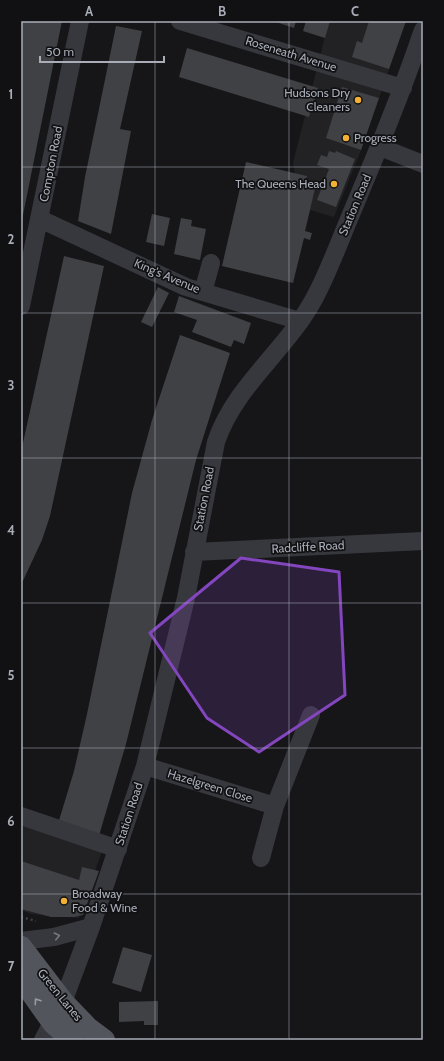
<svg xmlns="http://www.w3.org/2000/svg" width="444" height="1061" font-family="Cabin,sans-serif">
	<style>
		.built { fill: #222225 }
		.building { fill: #404145 }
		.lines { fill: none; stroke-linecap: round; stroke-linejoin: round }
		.path { stroke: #3d3f44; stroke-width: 2.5; stroke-dasharray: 2 3; stroke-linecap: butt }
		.minor { stroke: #37383d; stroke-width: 18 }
		.major { stroke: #53555c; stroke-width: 22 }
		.oneway { stroke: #757881 }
		.oneway2 { stroke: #979ba6 }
		.marked { fill: #8446be; fill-opacity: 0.2; stroke: #8446be; stroke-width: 3; stroke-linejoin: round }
		.grid { fill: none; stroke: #a8adb8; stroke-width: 1; stroke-opacity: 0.55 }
		.poi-dot { fill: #f2b134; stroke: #111113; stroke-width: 1.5 }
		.labels { text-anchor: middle; stroke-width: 3.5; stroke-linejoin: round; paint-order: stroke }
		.street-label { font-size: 12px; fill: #a8adb8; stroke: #111113 }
		.poi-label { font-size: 12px; fill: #a8adb8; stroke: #111113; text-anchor: end }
		.neatline { fill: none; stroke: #a8adb8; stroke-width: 1.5 }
		.grid-label { font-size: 13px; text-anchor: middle; font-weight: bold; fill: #a8adb8 }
	</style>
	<rect width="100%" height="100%" fill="#161618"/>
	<path class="built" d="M 329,21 L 406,21 L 361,150 L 334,217 L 310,210 L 315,189 L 304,186 L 306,176 L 295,174 L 293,163 Z
		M 21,821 L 102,851 L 79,918 L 31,914 L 21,910 Z"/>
	<path class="building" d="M 21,21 L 62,21 L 22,220 L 21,220 Z
		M 273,21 L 296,21 L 294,28 Z
		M 306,21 L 330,21 L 325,38 L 303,31 Z
		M 369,21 L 406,21 L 389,69 L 352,57 L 357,41 L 362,43 Z
		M 116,26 L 142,31 L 120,129 L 131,131 L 111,234 L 78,221 L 85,177 Z
		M 187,48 L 318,88 L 309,117 L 179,77 Z
		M 342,87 L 379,98 L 361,150 L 326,138 Z
		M 329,151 L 335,153 L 336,151 L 355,159 L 336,207 L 317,200 L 329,169 L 317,165 L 321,155 L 327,157 Z
		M 246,162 L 307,176 L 304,186 L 315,189 L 305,231 L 312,233 L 310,240 L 304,238 L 293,283 L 222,266 Z
		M 152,214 L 170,218 L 164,246 L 146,242 Z
		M 181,218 L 192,220 L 191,226 L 206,229 L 200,260 L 174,254 Z
		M 64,256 L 104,266 L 50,516 L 42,540 L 21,585 L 21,452 Z
		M 158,287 L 169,293 L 152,327 L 141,322 Z
		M 179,296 L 251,323 L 244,344 L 234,340 L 231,347 L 192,332 L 197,320 L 174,312 Z
		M 180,335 L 230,353 L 196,460 L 126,744 L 98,839 L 57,827 L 74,771 L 87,714 L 132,493 L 152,420 Z
		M 21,861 L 79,880 L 82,867 L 99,871 L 83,915 L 74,917 L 51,917 L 21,909 Z
		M 123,947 L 152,955 L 141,992 L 112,983 Z
		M 158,1001 L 158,1025 L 144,1025 L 144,1021 L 119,1022 L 119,1002 Z"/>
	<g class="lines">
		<path class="path" d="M 21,917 L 36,921"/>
		<path class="minor" d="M 180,21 L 403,88
			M 380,147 L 423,164
			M 40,219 L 186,287 L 300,321
			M 203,292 L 211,263
			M 21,306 L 80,21
			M 194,552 L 423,541
			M 145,766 L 275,806
			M 21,816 L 118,849
			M 261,858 L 275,806 L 311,715
			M 21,941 L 54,937 L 91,927
			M 43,1040 L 63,1002 L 91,927 L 145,766 L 186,598 L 216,442 C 235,385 288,349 315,297 C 328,273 338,245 349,219 C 375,157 401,95 423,30"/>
		<path class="major" d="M 21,947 L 63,1002 L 88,1028 L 104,1040
			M 21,978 L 53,1023 L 72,1040"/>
	</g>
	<defs><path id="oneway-chevron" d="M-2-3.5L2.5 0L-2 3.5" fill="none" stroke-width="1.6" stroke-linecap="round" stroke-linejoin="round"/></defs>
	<use class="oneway" href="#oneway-chevron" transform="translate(57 936) rotate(-13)"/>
	<use class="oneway2" href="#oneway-chevron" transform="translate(37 1001) rotate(-124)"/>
	<path class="marked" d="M 241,558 L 339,572 L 345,695 L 259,752 L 207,718 L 150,633 Z"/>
	<path class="grid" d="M 155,21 L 155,1040M 289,21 L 289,1040M 21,167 L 423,167M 21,313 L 423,313M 21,458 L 423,458M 21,603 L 423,603M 21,748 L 423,748M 21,894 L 423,894"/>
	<g class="poi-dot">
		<circle cx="358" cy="100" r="4"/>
		<circle cx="346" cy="138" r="4"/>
		<circle cx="334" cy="184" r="4"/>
		<circle cx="64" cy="901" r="4"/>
	</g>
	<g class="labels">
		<g class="street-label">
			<text transform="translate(291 54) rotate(17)" y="4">Roseneath Avenue</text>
			<text transform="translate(51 164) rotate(-79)" y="4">Compton Road</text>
			<text transform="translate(355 205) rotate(-67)" y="4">Station Road</text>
			<text transform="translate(167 276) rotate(23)" y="4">King's Avenue</text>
			<text transform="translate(204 499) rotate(-79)" y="4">Station Road</text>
			<text transform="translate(308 547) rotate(-3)" y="4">Radcliffe Road</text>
			<text transform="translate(210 786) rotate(17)" y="4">Hazelgreen Close</text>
			<text transform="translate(129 814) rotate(-72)" y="4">Station Road</text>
			<text transform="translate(60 995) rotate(51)" y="4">Green Lanes</text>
		</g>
		<g class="poi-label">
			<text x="350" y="97">Hudsons Dry<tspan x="350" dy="14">Cleaners</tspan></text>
			<text x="354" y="142" text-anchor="start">Progress</text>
			<text x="326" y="188">The Queens Head</text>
			<text x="72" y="898" text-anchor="start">Broadway<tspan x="72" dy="14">Food &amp; Wine</tspan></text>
		</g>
	</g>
	<rect width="444" height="1061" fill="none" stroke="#111113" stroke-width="44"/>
	<path d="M40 56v6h124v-6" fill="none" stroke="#a8adb8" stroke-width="2"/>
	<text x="46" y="56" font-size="12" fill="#a8adb8" stroke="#111113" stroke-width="3" paint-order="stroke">50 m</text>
	<rect x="22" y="22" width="400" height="1017" class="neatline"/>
	<g class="grid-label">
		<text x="89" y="16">A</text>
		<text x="222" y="16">B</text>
		<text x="355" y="16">C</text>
		<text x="11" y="99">1</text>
		<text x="11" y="244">2</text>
		<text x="11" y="390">3</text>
		<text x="11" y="535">4</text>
		<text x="11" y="680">5</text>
		<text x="11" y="826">6</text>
		<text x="11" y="971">7</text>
	</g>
</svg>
